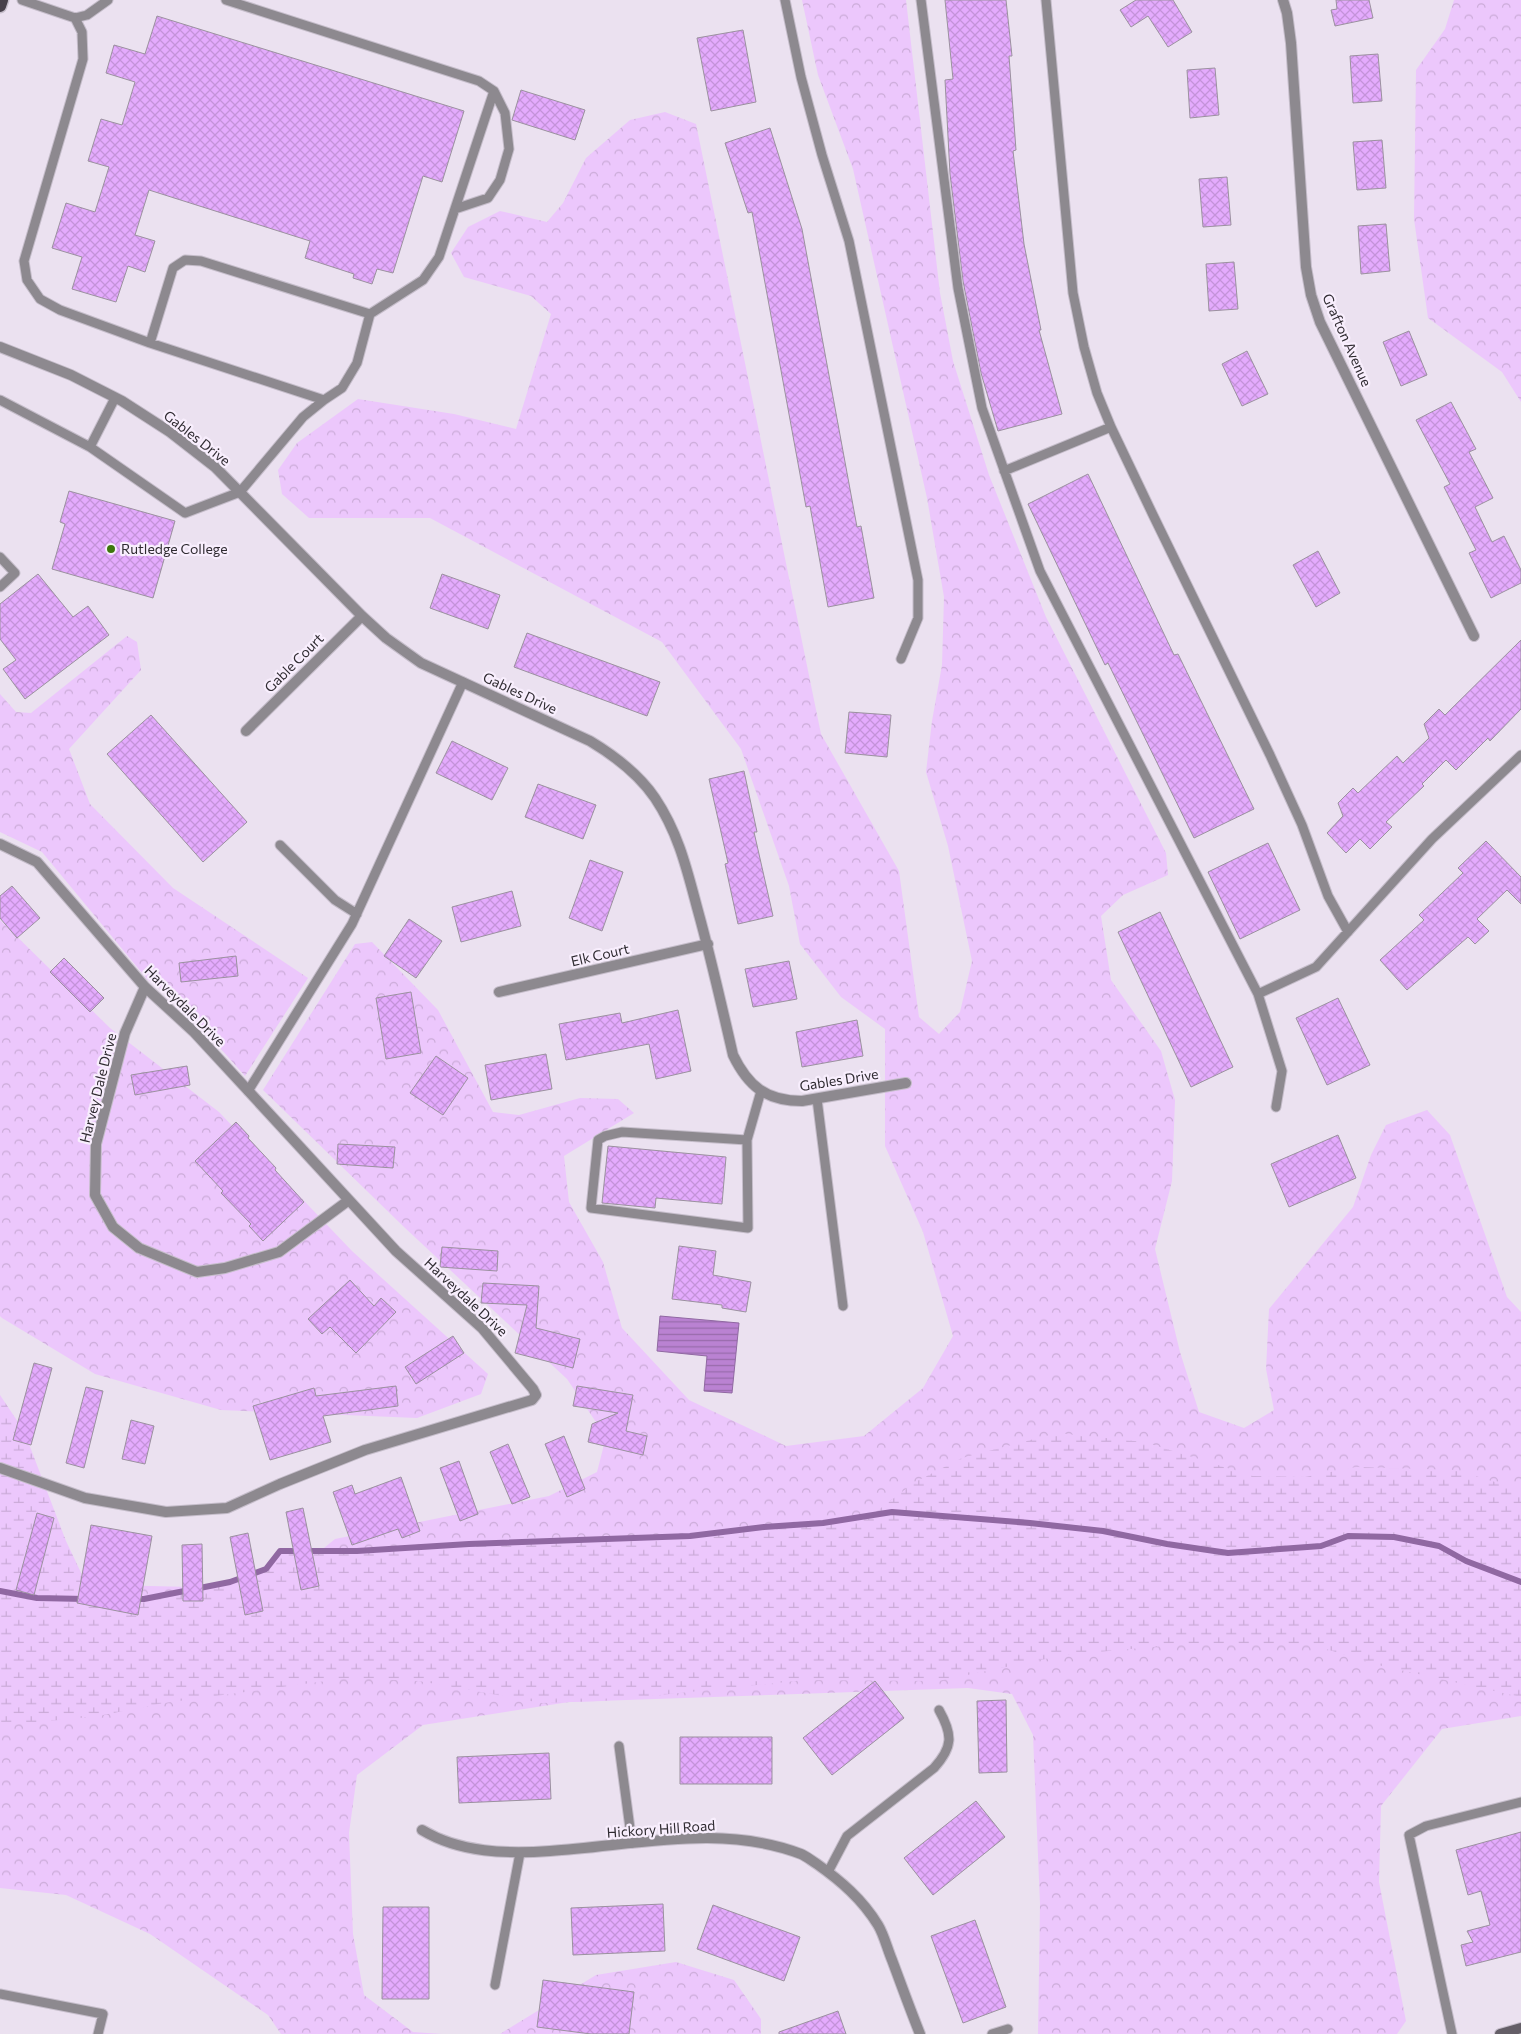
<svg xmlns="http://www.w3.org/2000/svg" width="1521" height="2034" font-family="Commissioner,sans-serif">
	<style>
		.forest { fill: url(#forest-crowns) }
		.wetland { fill: url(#wetland-marsh) }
		.water { fill: url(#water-rules); stroke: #9068a2 }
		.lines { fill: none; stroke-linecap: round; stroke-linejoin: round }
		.stream { stroke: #9068a2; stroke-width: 6 }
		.building { fill: url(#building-cross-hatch); stroke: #9b919f }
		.service-casing { stroke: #c5bdca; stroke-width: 11 }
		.minor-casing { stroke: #c5bdca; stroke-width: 12 }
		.secondary-casing { stroke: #c5bdca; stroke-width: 12 }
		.primary-casing { stroke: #c5bdca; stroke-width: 15 }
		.service { stroke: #8d898f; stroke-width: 9 }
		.minor { stroke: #8d898f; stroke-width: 10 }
		.secondary { stroke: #645e67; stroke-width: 10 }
		.primary { stroke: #47404a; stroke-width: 12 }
		.poi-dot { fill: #3d770c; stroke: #f8eefd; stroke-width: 2 }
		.labels { text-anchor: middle; stroke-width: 4.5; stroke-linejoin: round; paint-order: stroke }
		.street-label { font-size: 14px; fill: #2f2b31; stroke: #f8eefd }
		.poi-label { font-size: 14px; fill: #2f2b31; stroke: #f8eefd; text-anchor: start }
	</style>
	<defs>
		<pattern id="forest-crowns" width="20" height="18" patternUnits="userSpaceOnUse" patternTransform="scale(1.25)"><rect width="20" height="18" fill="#ecc7fc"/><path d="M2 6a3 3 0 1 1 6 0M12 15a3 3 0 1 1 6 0" fill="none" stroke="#cbabd8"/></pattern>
		<pattern id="wetland-marsh" width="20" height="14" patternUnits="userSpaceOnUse" patternTransform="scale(1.25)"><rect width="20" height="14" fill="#ecc7fc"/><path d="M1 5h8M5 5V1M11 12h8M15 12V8" fill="none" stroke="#cbabd8"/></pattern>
		<pattern id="water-rules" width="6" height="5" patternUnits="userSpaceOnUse" patternTransform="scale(1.25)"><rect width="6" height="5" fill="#ba82d2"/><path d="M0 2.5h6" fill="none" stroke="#986bab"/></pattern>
		<pattern id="building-cross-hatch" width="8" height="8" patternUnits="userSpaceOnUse" patternTransform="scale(1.25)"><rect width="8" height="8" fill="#e4abfd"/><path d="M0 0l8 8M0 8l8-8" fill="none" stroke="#c493d9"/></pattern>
	</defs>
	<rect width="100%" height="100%" fill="#ebe1f0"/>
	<path class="forest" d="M 802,0 L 906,0 L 940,293 L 953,361 L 989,475 L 1046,617 L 1166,853 L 1168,875 L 1123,895 L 1101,916 L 1111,980 L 1161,1051 L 1175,1100 L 1172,1181 L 1155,1249 L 1180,1352 L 1199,1412 L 1244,1428 L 1274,1410 L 1266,1369 L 1269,1309 L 1353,1207 L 1371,1155 L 1386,1125 L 1427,1110 L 1450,1135 L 1507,1297 L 1521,1312 L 1521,1716 L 1442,1729 L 1381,1806 L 1379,1882 L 1406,2021 L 1397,2034 L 1038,2034 L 1040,1904 L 1033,1735 L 1012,1694 L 968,1688 L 569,1702 L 423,1725 L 357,1775 L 349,1833 L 353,1934 L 364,1995 L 413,2032 L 442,2034 L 281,2034 L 268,2015 L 150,1934 L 66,1895 L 0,1888 L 0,1574 L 66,1584 L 274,1589 L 335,1539 L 549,1496 L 597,1472 L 606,1437 L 567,1379 L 404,1227 L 263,1090 L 355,944 L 372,942 L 438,1010 L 493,1112 L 519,1115 L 580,1098 L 618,1099 L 634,1113 L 564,1156 L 569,1202 L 603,1262 L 622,1328 L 689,1400 L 786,1446 L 864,1436 L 923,1388 L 953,1336 L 923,1232 L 885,1146 L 885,1029 L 841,997 L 800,944 L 789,886 L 741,749 L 662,642 L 430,518 L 309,518 L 282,494 L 278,470 L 297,443 L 358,399 L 454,414 L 516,429 L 551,314 L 531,296 L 464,277 L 451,253 L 468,227 L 500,211 L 547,222 L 563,203 L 586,158 L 630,120 L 665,112 L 696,124 L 821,734 L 899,871 L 919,1017 L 939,1034 L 960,1012 L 972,961 L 948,846 L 926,772 L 932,721 L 942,665 L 944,597 L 927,498 L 853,169 L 818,75 Z
		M 1454,0 L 1521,0 L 1521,402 L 1502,372 L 1428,318 L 1414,219 L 1416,70 L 1445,29 Z
		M 127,636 L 137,642 L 141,670 L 69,749 L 90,804 L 173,888 L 308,978 L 245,1076 L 179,1002 L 147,979 L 42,852 L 0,832 L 0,694 L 16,712 L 31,713 Z
		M 0,920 L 110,1028 L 219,1112 L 352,1251 L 488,1374 L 481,1394 L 417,1418 L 221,1410 L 95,1374 L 2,1318 L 0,1316 Z
		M 676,1962 L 734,1980 L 761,2019 L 761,2034 L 500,2034 L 596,1975 Z"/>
	<path class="wetland" d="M 0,1395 L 24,1431 L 66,1541 L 94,1600 L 144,1599 L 230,1582 L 266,1569 L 280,1551 L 690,1536 L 873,1514 L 915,1482 L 962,1458 L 1057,1433 L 1144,1442 L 1253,1476 L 1305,1477 L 1356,1467 L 1456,1470 L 1521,1490 L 1521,1697 L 1378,1665 L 1313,1645 L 1196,1643 L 1065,1655 L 938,1681 L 805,1680 L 602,1701 L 542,1703 L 419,1681 L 348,1678 L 164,1703 L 98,1716 L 0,1726 Z"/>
	<path class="water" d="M 660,1316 L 739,1323 L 732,1393 L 704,1391 L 707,1356 L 657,1351 Z"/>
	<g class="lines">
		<path class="stream" d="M 0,1591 L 37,1598 L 85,1599
			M 133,1599 L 144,1599 L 230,1582 L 266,1569 L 280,1551 L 357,1551 L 469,1544 L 690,1536 L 764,1527 L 823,1523 L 892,1512 L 1030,1523 L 1103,1531 L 1167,1544 L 1228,1553 L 1321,1546 L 1348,1536 L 1394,1537 L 1439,1546 L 1466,1561 L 1521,1582"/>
	</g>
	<path class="building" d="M 945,0 L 1006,0 L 1012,56 L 1009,56 L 1016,150 L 1013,151 L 1024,244 L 1041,330 L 1039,330 L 1062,414 L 998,431 L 981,373 L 963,281 L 950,174 L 945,80 L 953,79 Z
		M 1136,0 L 1173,0 L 1192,32 L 1168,47 L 1148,16 L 1131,27 L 1120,10 Z
		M 1336,0 L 1369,0 L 1373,18 L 1335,26 L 1331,10 L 1337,9 Z
		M 157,16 L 464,111 L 442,182 L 423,176 L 393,273 L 377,269 L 372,284 L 353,278 L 354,274 L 305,258 L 310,241 L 149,190 L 135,235 L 155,241 L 145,272 L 128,266 L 116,302 L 72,289 L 82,257 L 52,248 L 66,203 L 95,212 L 109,167 L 88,161 L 101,119 L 122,125 L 135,82 L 106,73 L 114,45 L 145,54 Z
		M 743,30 L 756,102 L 711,111 L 697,38 Z
		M 1378,54 L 1382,101 L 1353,103 L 1350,56 Z
		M 1215,68 L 1219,115 L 1190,118 L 1187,70 Z
		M 521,90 L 585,110 L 575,140 L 512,120 Z
		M 770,128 L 802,229 L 857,527 L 861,526 L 874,598 L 828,607 L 810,506 L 806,507 L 752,212 L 748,213 L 725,143 Z
		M 1382,140 L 1386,188 L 1357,190 L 1353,142 Z
		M 1227,177 L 1231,225 L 1203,227 L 1199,179 Z
		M 1386,224 L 1390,271 L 1361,274 L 1358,226 Z
		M 1234,262 L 1238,309 L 1209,311 L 1206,264 Z
		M 1409,331 L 1427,375 L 1401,386 L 1383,342 Z
		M 1247,351 L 1268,394 L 1242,406 L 1222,364 Z
		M 1451,402 L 1476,449 L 1469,452 L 1493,498 L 1475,507 L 1492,542 L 1504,536 L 1521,570 L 1521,583 L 1491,598 L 1469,553 L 1476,550 L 1444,487 L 1450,484 L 1416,420 Z
		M 1088,474 L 1174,655 L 1178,654 L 1254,809 L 1194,838 L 1108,663 L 1105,665 L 1028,504 Z
		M 69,491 L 175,521 L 153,598 L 52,569 L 65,524 L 60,522 Z
		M 1318,551 L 1340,593 L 1316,607 L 1293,565 Z
		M 38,574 L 73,617 L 88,606 L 109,635 L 25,699 L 3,669 L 16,660 L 0,639 L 0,604 Z
		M 442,574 L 500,595 L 488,629 L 430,608 Z
		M 527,633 L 660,682 L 647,716 L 514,667 Z
		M 1521,640 L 1521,709 L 1490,741 L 1488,738 L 1456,770 L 1446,760 L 1422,784 L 1424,786 L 1386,822 L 1392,827 L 1370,849 L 1360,839 L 1346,853 L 1327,833 L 1343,816 L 1338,803 L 1353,788 L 1358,793 L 1397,756 L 1403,763 L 1429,738 L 1424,724 L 1439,709 L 1445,715 Z
		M 849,712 L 891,715 L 887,757 L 845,753 Z
		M 151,715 L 247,822 L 203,862 L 107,754 Z
		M 452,741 L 508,768 L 492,800 L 436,773 Z
		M 744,771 L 757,832 L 754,832 L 773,916 L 738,924 L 725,864 L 728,863 L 709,779 Z
		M 538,784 L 596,805 L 583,839 L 525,817 Z
		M 1486,841 L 1521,877 L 1521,904 L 1507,890 L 1477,919 L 1489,931 L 1475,944 L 1468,937 L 1407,990 L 1380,960 L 1424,920 L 1419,915 L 1463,873 L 1458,868 Z
		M 1268,843 L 1300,910 L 1240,939 L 1208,872 Z
		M 590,860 L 623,872 L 602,931 L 569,918 Z
		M 12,886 L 40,918 L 17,938 L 0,918 L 0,896 Z
		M 512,891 L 521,926 L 461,942 L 452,907 Z
		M 1160,912 L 1233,1067 L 1191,1087 L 1118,932 Z
		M 409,919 L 442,941 L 416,978 L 384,956 Z
		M 236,956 L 238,976 L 181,982 L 179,963 Z
		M 64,958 L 104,998 L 90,1012 L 50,972 Z
		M 789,961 L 797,999 L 753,1007 L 745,969 Z
		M 411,992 L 421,1053 L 386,1059 L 376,998 Z
		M 1338,998 L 1370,1065 L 1327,1085 L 1296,1018 Z
		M 678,1010 L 691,1071 L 656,1079 L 649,1044 L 566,1060 L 559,1024 L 620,1013 L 622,1023 Z
		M 857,1020 L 863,1056 L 802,1067 L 796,1032 Z
		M 546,1054 L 552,1089 L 491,1100 L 485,1065 Z
		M 436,1056 L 468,1078 L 443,1115 L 410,1093 Z
		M 187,1066 L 190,1085 L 135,1095 L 131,1075 Z
		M 236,1122 L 249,1136 L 248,1138 L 276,1168 L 275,1170 L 304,1202 L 263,1241 L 249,1226 L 251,1224 L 221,1193 L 223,1191 L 195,1161 Z
		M 1338,1135 L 1356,1178 L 1289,1207 L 1271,1164 Z
		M 338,1144 L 395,1147 L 393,1168 L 337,1164 Z
		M 608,1146 L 726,1157 L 722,1204 L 656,1198 L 655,1208 L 602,1203 Z
		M 679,1246 L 716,1251 L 713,1275 L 751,1282 L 746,1312 L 722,1308 L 722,1305 L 672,1299 Z
		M 442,1247 L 498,1251 L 497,1271 L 440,1267 Z
		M 350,1280 L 374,1306 L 381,1298 L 396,1312 L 356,1353 L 330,1327 L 322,1334 L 308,1319 Z
		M 483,1283 L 539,1286 L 536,1328 L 580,1339 L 573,1368 L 515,1353 L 527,1305 L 481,1303 Z
		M 453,1336 L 464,1353 L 416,1384 L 405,1367 Z
		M 34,1363 L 52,1368 L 31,1445 L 13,1440 Z
		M 396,1386 L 398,1406 L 323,1416 L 331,1442 L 270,1460 L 253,1406 L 314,1388 L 316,1396 Z
		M 577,1386 L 633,1395 L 626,1431 L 647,1436 L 643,1455 L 588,1442 L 592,1424 L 618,1413 L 573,1406 Z
		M 86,1387 L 103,1391 L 84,1468 L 66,1463 Z
		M 131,1420 L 154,1426 L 145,1464 L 122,1459 Z
		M 564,1436 L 585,1489 L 567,1497 L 545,1444 Z
		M 508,1444 L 530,1497 L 512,1504 L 490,1452 Z
		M 459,1461 L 478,1514 L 460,1521 L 440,1468 Z
		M 401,1477 L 420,1531 L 402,1538 L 398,1529 L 352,1545 L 333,1492 L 352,1485 L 355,1494 Z
		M 303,1508 L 319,1586 L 301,1590 L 286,1512 Z
		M 37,1513 L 54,1518 L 34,1595 L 16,1590 Z
		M 91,1525 L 152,1536 L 138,1615 L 77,1603 Z
		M 248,1533 L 263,1611 L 245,1615 L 230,1537 Z
		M 202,1544 L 203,1601 L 183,1601 L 182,1545 Z
		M 875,1681 L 904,1718 L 832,1775 L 803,1738 Z
		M 1006,1700 L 1007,1772 L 979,1773 L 977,1701 Z
		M 680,1737 L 772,1737 L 772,1784 L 680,1784 Z
		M 549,1753 L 551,1799 L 459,1803 L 457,1757 Z
		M 976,1801 L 1005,1837 L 933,1895 L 904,1858 Z
		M 1521,1832 L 1521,1952 L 1466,1966 L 1461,1945 L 1473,1942 L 1467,1931 L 1490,1925 L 1481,1891 L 1468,1895 L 1456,1850 Z
		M 663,1904 L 665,1951 L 573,1955 L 571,1908 Z
		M 713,1905 L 800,1937 L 784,1981 L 697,1949 Z
		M 383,1907 L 429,1907 L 429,1999 L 382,1999 Z
		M 975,1920 L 1006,2007 L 963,2023 L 931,1936 Z
		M 543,1980 L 634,1992 L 629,2034 L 591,2034 L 537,2027 Z
		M 838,2011 L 846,2034 L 779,2034 L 779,2032 Z"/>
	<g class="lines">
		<g class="service-casing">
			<path id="service" d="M 22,0 L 75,18 L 82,32 L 83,59 L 24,261 L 27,280 L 40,299 L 60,310 L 150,343 L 324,400
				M 226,0 L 479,81 L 494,91 L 505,113 L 509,149 L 500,180 L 488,198 L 455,209
				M 785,0 L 801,77 L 822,155 L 849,241 L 918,580 L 918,618 L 901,659
				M 921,0 L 958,288 L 982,408 L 1040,571 L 1258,994 L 1282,1071 L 1276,1107
				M 1046,0 L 1073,293 L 1084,347 L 1097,393 L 1111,427 L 1153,515 L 1270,755 L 1302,825 L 1328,896 L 1348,932
				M 75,18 L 87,15 L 108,0
				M 150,343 L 173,268 L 185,260 L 201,261 L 370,314 L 423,280 L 439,257 L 494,91
				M 115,398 L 90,447 L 185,513 L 240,492 L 303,417 L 324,400 L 342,388 L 357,363 L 370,314
				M 0,400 L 90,447
				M 1004,471 L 1111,427
				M 0,557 L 15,573 L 0,587
				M 280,845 L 335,900 L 357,914
				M 1258,994 L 1316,967 L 1432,839 L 1521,755
				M 248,1091 L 352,924 L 463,682
				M 817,1099 L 843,1306
				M 747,1140 L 622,1132 L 605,1136 L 598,1140 L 591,1208 L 748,1228 L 747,1140 L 761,1091
				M 619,1746 L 632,1843
				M 828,1872 L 847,1836 L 934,1768 C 953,1747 953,1735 939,1710
				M 495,1985 L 520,1853
				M 0,1994 L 103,2014 L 98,2034
				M 992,2034 L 1008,2029
				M 1452,2034 L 1409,1835 L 1426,1826 L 1521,1802"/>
		</g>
		<g class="minor-casing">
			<path id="minor" d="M 1283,0 L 1287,13 L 1291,43 L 1306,267 L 1311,295 L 1320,322 L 1474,636
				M 0,347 L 71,375 L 122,401 L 170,432 L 215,467 L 362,616 L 386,638 L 421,663 L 590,741 C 615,756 638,773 655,798 C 679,834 687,870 698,911 C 711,958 722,1007 733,1055 C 748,1086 766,1101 802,1101 L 906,1083
				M 246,731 L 362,616
				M 0,844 L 37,862 L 145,987 L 194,1032 L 396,1251 L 482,1328 L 533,1389 L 536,1395 L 532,1400 L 365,1450 L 280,1484 L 227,1508 L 166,1512 L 85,1498 L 0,1468
				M 145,987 L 125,1033 L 96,1144 L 95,1195 L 113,1227 L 139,1248 L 197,1272 L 225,1268 L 279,1252 L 349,1200
				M 499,992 L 708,944
				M 422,1830 C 460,1853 507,1854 550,1851 C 633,1846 720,1823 801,1854 C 806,1856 812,1861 817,1864 C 841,1881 862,1899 878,1925 C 884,1935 887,1948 892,1960 C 901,1984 910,2009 920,2034"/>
		</g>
		<g class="secondary-casing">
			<path id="secondary" d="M 1500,2034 L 1521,2028"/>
		</g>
		<g class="primary-casing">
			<path id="primary" d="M 0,6 L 2,0"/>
		</g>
		<use href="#service" class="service"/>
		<use href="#minor" class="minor"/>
		<use href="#secondary" class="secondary"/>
		<use href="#primary" class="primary"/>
	</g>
	<circle class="poi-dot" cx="111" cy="549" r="5"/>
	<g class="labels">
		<g class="street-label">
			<text transform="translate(1347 340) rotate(66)" y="5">Grafton Avenue</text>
			<text transform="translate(197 438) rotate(38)" y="5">Gables Drive</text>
			<text transform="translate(294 663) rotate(-45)" y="5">Gable Court</text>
			<text transform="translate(520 693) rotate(25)" y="5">Gables Drive</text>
			<text transform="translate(600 955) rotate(-13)" y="5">Elk Court</text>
			<text transform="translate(185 1006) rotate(45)" y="5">Harveydale Drive</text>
			<text transform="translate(839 1080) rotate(-9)" y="5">Gables Drive</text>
			<text transform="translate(98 1088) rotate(-76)" y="5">Harvey Dale Drive</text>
			<text transform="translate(466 1297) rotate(43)" y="5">Harveydale Drive</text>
			<text transform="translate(661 1829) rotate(-4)" y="5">Hickory Hill Road</text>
		</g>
		<g class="poi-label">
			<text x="121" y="554">Rutledge College</text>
		</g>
	</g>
</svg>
